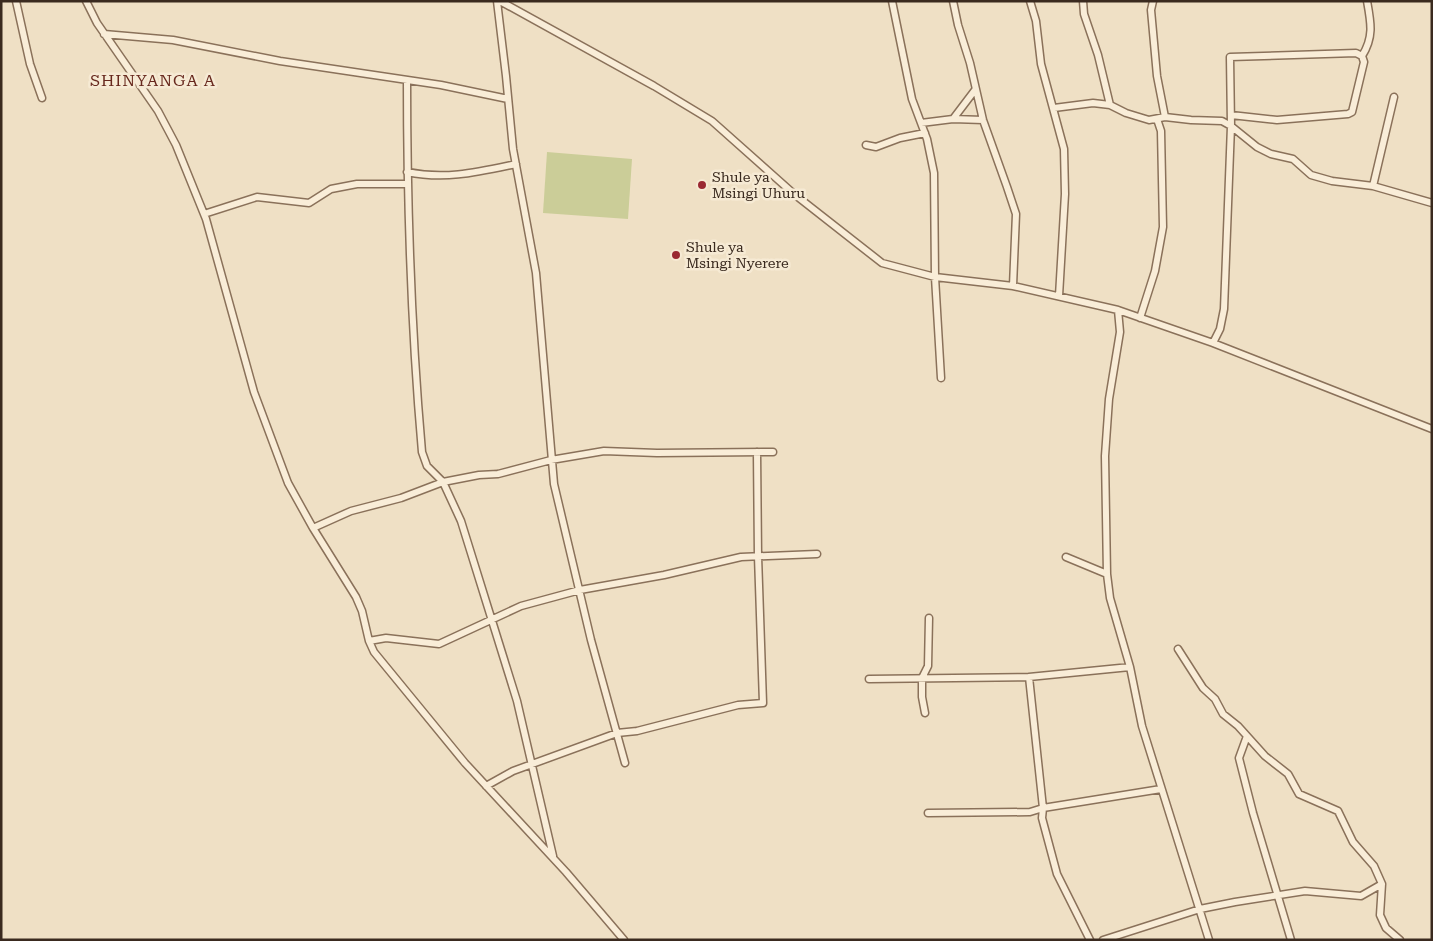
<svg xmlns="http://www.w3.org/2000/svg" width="1433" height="941" font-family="'Roboto Serif',serif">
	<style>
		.green { fill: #cbcd98 }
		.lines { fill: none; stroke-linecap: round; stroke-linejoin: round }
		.street-casing { stroke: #8a715a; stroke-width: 9 }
		.street { stroke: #f9edd8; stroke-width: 6 }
		.poi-dot { fill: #9a2932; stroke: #f6ead4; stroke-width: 2 }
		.labels { text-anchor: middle; stroke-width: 5; stroke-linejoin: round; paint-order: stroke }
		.poi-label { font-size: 14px; fill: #3a2a1f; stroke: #f6ead4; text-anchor: start }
		.quarter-label { font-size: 16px; letter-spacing: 1px; fill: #67281d; stroke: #f6ead4 }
	</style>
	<rect width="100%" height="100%" fill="#efe0c5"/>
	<path class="green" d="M 547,152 L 632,159 L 628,219 L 543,213 Z"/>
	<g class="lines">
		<g class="street-casing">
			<path id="street" d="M 16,1 L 30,64 L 42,98
				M 86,1 L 97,23 L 158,111 L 176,145 L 206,219 L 254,392 L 288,483 L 313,528 L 356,597 L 362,611 L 369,641 L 374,652 L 465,763 L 566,872 L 624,940
				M 497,1 L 506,76 L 513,149 L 536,273 L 554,484 L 591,640 L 625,763
				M 500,1 L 654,86 L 712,121 L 794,194 L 882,263 L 935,277 L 1013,286 L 1118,310 L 1213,343 L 1432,429
				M 892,1 L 912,99 L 927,139 L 934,173 L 935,277 L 941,378
				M 953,1 L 958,25 L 970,63 L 983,120 L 1007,187 L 1016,214 L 1013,286
				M 1030,1 L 1036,21 L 1041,64 L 1064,149 L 1065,194 L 1059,296
				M 1083,1 L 1084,14 L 1098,55 L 1110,105
				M 1153,1 L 1151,10 L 1157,76 L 1165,117
				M 104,34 L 173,40 L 280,61 L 441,85 L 508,99
				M 1362,56 C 1374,37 1371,23 1367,1
				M 407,80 C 407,204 411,328 422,452 L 427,466 L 443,482 L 461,521 L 517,701 L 553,856
				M 1054,108 L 1093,103 L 1110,105 L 1126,113 L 1149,120 L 1165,117 L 1191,120 L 1222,121 L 1231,126 L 1257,147 L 1271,154 L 1293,159 L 1311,175 L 1332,181 L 1373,186 L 1432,203
				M 953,119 L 975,90
				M 921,123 L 953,119 L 983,120
				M 866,145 L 876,147 L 900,138 L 925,133
				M 407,172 C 446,180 478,172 516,164
				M 1373,186 L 1394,97
				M 204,214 L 257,197 L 309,203 L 331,189 L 357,184 L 407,184
				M 1118,310 L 1120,332 L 1109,399 L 1105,456 L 1107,574 L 1110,598 L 1130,667 L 1142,726 L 1209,940
				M 1140,318 L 1155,271 L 1163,227 L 1161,131 L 1157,119
				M 1213,343 L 1220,329 L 1224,309 L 1231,126 L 1230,57 L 1356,53 L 1362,56 L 1364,62 L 1352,112 L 1348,114 L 1277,120 L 1231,115
				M 313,528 L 351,511 L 401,498 L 443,482 L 479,475 L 498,474 L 551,460 L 604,451 L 657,453 L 773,452
				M 1066,557 L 1107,574
				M 369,641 L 386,638 L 439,644 L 521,606 L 580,590 L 664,575 L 741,557 L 817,554
				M 1178,649 L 1203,688 L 1215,699 L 1223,714 L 1238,726 L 1265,756 L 1288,774 L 1299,794 L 1338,811 L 1353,842 L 1374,866 L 1382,884 L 1380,915 L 1386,928 L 1400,940
				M 1029,677 L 1043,808 L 1042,818 L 1057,874 L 1090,940
				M 869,679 L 1029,677 L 1130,667
				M 925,713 L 922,697 L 922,678 L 928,666 L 929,618
				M 1247,736 L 1239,758 L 1253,813 L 1291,940
				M 486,786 L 513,771 L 617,733 L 637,731 L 738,705 L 763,703 L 758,556 L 757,452
				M 928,813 L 1030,812 L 1043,808 L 1161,789
				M 1103,940 L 1200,909 L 1235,902 L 1305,891 L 1361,896 L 1382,884"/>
		</g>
		<use href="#street" class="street"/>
	</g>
	<g class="poi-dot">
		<circle cx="702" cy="185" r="5"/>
		<circle cx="676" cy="255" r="5"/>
	</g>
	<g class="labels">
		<g class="poi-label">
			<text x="712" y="182">Shule ya<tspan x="712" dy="16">Msingi Uhuru</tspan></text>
			<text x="686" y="252">Shule ya<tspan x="686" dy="16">Msingi Nyerere</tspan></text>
		</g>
		<g class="quarter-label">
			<text x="153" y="86">SHINYANGA A</text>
		</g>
	</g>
	<rect width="1433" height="941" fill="none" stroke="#3a2a1f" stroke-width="5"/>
</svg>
